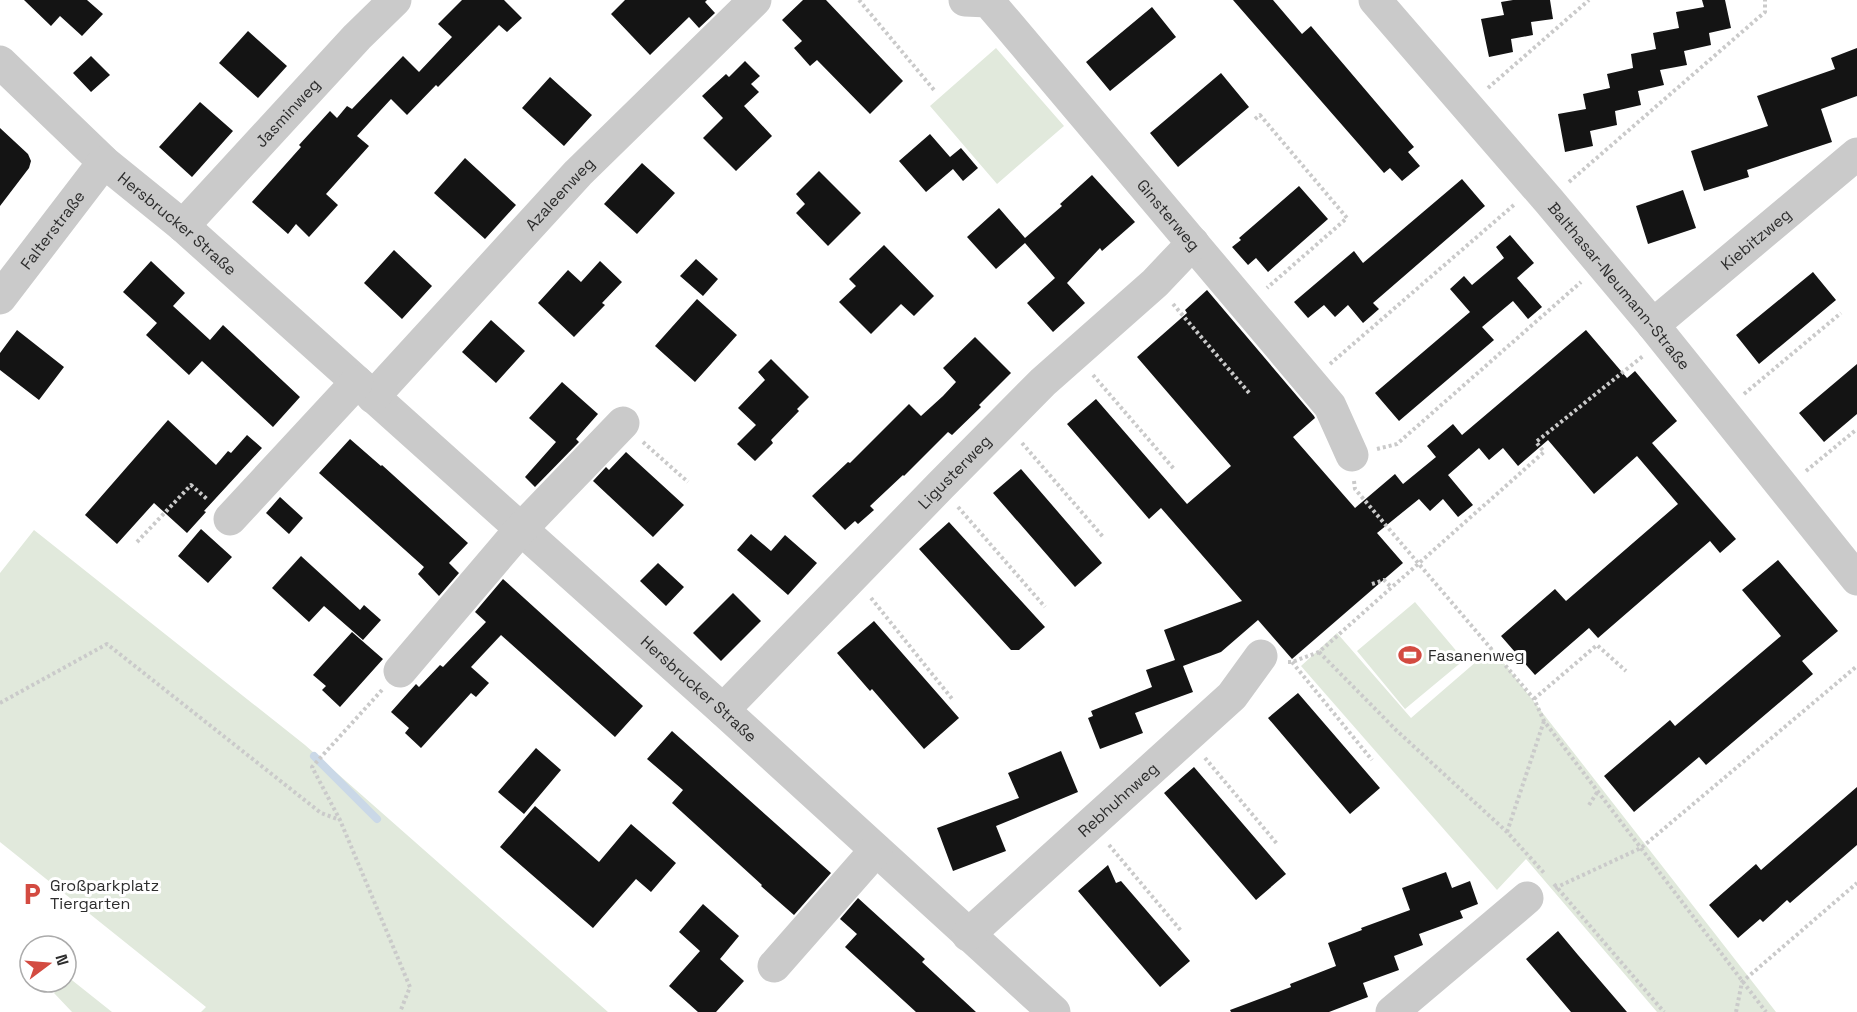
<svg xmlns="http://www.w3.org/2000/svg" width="1857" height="1012" font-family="'Space Grotesk',sans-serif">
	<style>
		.green { fill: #e1e9dc }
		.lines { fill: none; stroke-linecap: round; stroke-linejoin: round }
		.stream { stroke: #cad8e7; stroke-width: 8 }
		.building { fill: #141414 }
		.path { stroke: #cacaca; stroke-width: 4; stroke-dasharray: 3 3; stroke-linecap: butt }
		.minor { stroke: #cacaca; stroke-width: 33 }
		.labels { text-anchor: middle; stroke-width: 6; stroke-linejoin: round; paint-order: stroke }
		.street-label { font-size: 16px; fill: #2d2d2d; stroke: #fff }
		.poi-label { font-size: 16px; fill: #2d2d2d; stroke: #fff; text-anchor: start }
	</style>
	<rect width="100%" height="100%" fill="#fff"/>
	<path class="green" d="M 996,48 L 1064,126 L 997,184 L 930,106 Z
		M 34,530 L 305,745 L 608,1012 L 201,1012 L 206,1007 L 0,842 L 0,573 Z
		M 1415,602 L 1464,660 L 1405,709 L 1357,651 Z
		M 1337,633 L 1411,718 L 1492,648 L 1776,1012 L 1657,1012 L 1526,859 L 1497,890 L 1301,666 Z
		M 68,977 L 112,1012 L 72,1012 L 54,993 L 64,982 L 66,982 Z"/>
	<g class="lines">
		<path class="stream" d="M 314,756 L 377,819"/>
	</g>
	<path class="building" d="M 24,0 L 87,0 L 103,14 L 82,36 L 60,16 L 51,26 Z
		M 462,0 L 504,0 L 522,18 L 507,32 L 499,25 L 438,87 L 436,85 L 407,115 L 391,99 L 357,136 L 369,146 L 326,194 L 338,205 L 309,237 L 296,224 L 288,234 L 252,202 L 301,147 L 299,145 L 330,111 L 337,118 L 347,106 L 352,109 L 403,56 L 419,72 L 452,37 L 438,24 Z
		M 625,0 L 707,0 L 705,2 L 715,13 L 699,28 L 689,17 L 650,55 L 611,14 Z
		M 803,0 L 826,0 L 903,81 L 870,114 L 817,60 L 810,66 L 794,48 L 802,41 L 782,20 Z
		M 1233,0 L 1273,0 L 1302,34 L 1311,26 L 1414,147 L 1408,152 L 1420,166 L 1402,181 L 1390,168 L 1384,173 Z
		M 1513,0 L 1550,0 L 1553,19 L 1531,22 L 1533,35 L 1511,39 L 1513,52 L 1489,57 L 1481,19 L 1504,15 L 1501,2 Z
		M 1702,0 L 1725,0 L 1731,28 L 1709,33 L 1711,45 L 1684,51 L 1687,65 L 1660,70 L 1664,85 L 1638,91 L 1641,105 L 1615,111 L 1617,125 L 1590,131 L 1593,146 L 1565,152 L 1558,114 L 1586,109 L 1583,94 L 1610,88 L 1607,74 L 1633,68 L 1631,54 L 1656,49 L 1653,33 L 1679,28 L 1676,12 L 1704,7 Z
		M 1152,7 L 1176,37 L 1110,91 L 1086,62 Z
		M 248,31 L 287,66 L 258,98 L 219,63 Z
		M 1857,48 L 1857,96 L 1821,109 L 1832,142 L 1747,170 L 1749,177 L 1704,191 L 1691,151 L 1768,126 L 1757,96 L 1835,69 L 1831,58 Z
		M 91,56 L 110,75 L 91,92 L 73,73 Z
		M 745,61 L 760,76 L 751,84 L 759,92 L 744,106 L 772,136 L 736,171 L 703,138 L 723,118 L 702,96 L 726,74 L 729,77 Z
		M 1221,73 L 1249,107 L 1178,167 L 1150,133 Z
		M 550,77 L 592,115 L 564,146 L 522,108 Z
		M 200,102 L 233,131 L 192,177 L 159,147 Z
		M 0,128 L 28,154 L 31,161 L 29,168 L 0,206 Z
		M 930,134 L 950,157 L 961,148 L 978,168 L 963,181 L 953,169 L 926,192 L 899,161 Z
		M 465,158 L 516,205 L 485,239 L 434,193 Z
		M 642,163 L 675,193 L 637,234 L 604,204 Z
		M 819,171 L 861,213 L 828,246 L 796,213 L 805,204 L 796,194 Z
		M 1092,175 L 1135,222 L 1102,251 L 1100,248 L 1067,283 L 1085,303 L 1053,332 L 1027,303 L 1055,278 L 1025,243 L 996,269 L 967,237 L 999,208 L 1025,238 L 1062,206 L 1060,204 Z
		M 1462,179 L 1485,206 L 1373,303 L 1379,309 L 1363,323 L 1348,305 L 1335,317 L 1324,305 L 1308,318 L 1294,302 L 1354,251 L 1363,263 Z
		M 1299,186 L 1328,219 L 1268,272 L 1256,258 L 1248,265 L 1232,247 L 1241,240 L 1239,238 Z
		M 1683,190 L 1696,228 L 1648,244 L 1636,206 Z
		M 1510,235 L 1534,263 L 1517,278 L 1542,307 L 1528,319 L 1513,301 L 1482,327 L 1494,340 L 1399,421 L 1375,393 L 1470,312 L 1450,289 L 1464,276 L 1472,285 L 1504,258 L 1496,247 Z
		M 884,245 L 934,296 L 914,316 L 901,304 L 871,334 L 839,302 L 856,286 L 849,279 Z
		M 394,250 L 432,286 L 402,319 L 364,283 Z
		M 696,259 L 718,279 L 703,296 L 680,276 Z
		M 151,261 L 185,293 L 173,306 L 210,340 L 223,325 L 300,397 L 273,427 L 202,361 L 189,375 L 146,335 L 157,323 L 123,292 Z
		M 600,261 L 622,282 L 602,303 L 605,305 L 574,337 L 538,303 L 568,270 L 581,282 Z
		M 1813,272 L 1836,300 L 1759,364 L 1736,335 Z
		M 1207,290 L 1314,416 L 1315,418 L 1293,437 L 1355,508 L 1395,474 L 1403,484 L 1436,457 L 1427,446 L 1453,424 L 1462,435 L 1586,330 L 1627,378 L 1635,371 L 1677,421 L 1652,443 L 1736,539 L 1720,553 L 1710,541 L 1598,638 L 1589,628 L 1535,675 L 1501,636 L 1555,589 L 1566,601 L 1678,504 L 1637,456 L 1594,494 L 1548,440 L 1518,466 L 1503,448 L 1489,460 L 1479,448 L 1448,475 L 1473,505 L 1458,517 L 1443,499 L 1430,511 L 1419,499 L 1377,533 L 1403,563 L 1292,659 L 1258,620 L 1221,652 L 1183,666 L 1193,692 L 1135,713 L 1143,733 L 1100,749 L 1088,718 L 1093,716 L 1091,711 L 1152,687 L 1146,670 L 1175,660 L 1164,630 L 1242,601 L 1161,508 L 1149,519 L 1067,424 L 1096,399 L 1187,504 L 1231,466 L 1137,357 L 1187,313 L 1185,310 Z
		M 697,299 L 737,335 L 695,382 L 655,346 Z
		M 491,320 L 525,351 L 496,383 L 462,352 Z
		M 17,330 L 64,367 L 39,400 L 0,370 L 0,353 Z
		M 975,337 L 1011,373 L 979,405 L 981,407 L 952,435 L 948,432 L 904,476 L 903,475 L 870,506 L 874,510 L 858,524 L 855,521 L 845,530 L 812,496 L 848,462 L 850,463 L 909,404 L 921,416 L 943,396 L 956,382 L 943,368 Z
		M 771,359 L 809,397 L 797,409 L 799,411 L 771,440 L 773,443 L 755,461 L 737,444 L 756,425 L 738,408 L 765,380 L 758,372 Z
		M 1857,364 L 1857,414 L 1824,442 L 1799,413 Z
		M 562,382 L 598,414 L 576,439 L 579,442 L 535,487 L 525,477 L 556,442 L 529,418 Z
		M 168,420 L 216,465 L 228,451 L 231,453 L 247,435 L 262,448 L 204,511 L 206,512 L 187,533 L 154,503 L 117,544 L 85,515 Z
		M 350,439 L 381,466 L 382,465 L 468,543 L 449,563 L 459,573 L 439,596 L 418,574 L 424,567 L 319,473 Z
		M 626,452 L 684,505 L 653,537 L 593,481 L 606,467 L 609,470 Z
		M 1021,469 L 1102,563 L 1075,587 L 993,493 Z
		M 280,497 L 303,518 L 289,534 L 266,513 Z
		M 949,522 L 1045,627 L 1019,650 L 1011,650 L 919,549 Z
		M 201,529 L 232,557 L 208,583 L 178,556 Z
		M 751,534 L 771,551 L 785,535 L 817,563 L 788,595 L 737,550 Z
		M 301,556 L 360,610 L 364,605 L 381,620 L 363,640 L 324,606 L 309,622 L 272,588 Z
		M 1778,560 L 1838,631 L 1802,661 L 1813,674 L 1706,765 L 1699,757 L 1634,812 L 1604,776 L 1670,720 L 1675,726 L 1781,636 L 1742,590 Z
		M 658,563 L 684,587 L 666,606 L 640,581 Z
		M 503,579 L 643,706 L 615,737 L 501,635 L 471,667 L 489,683 L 476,697 L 471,693 L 421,748 L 405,733 L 409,728 L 391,712 L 416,684 L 419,687 L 440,665 L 443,667 L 486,622 L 475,612 Z
		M 733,593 L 761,621 L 721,661 L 693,633 Z
		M 874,621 L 959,718 L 924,749 L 872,689 L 870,691 L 837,653 Z
		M 352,632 L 383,659 L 340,707 L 322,690 L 326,686 L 313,675 Z
		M 1298,693 L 1380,788 L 1350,814 L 1268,718 Z
		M 672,731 L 831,873 L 794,915 L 761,886 L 762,885 L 672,803 L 683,790 L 647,759 Z
		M 536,748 L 561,770 L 524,814 L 498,792 Z
		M 1061,751 L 1078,792 L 996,826 L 1006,851 L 953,871 L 937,828 L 1019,798 L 1008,773 Z
		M 1194,767 L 1286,874 L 1256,900 L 1164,793 Z
		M 1857,787 L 1857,845 L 1790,903 L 1787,900 L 1763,922 L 1760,919 L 1738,938 L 1709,905 L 1756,864 L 1761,870 Z
		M 535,806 L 599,862 L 631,824 L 676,863 L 651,892 L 636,879 L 593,928 L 500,847 Z
		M 1108,865 L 1116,883 L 1121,881 L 1190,961 L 1160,987 L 1078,891 Z
		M 1446,872 L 1452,888 L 1470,881 L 1478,904 L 1460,911 L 1463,918 L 1419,934 L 1423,945 L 1394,956 L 1399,970 L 1363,983 L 1368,997 L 1329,1012 L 1231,1012 L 1230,1010 L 1291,987 L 1290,984 L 1336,966 L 1328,943 L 1362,930 L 1361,928 L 1410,910 L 1402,888 Z
		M 858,898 L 925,959 L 922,962 L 976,1012 L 916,1012 L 845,947 L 857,934 L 840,919 Z
		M 703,904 L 739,936 L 720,959 L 744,981 L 716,1012 L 698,1012 L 669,986 L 700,951 L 679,932 Z
		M 1558,931 L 1578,955 L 1627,1012 L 1571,1012 L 1526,959 Z"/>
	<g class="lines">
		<path class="path" d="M 859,0 L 934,90
			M 1488,88 L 1589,0
			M 1255,119 L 1260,115 L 1347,218 L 1267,288
			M 1569,182 L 1765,12 L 1765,0
			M 1173,304 L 1250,394
			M 1330,364 L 1515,204
			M 1093,375 L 1174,469
			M 1744,394 L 1841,313
			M 643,442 L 688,482
			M 1022,443 L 1104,538
			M 1377,449 L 1397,444 L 1581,282
			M 1806,471 L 1857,429
			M 1354,481 L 1355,489 L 1534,699 L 1544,721 L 1766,1012
			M 958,507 L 1045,607
			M 137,542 L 191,485 L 208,500
			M 1372,584 L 1384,580 L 1391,587
			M 871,598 L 953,700
			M 1319,652 L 1396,730 L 1507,832 L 1545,874
			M 1288,662 L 1292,662 L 1319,652 L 1544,452 L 1536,442 L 1643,356
			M 1292,662 L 1372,760
			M 382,690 L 312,767 L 340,820 L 410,987 L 400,1012
			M 1534,699 L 1597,645 L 1626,671
			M 0,703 L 107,644 L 321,813 L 340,820
			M 1205,758 L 1278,845
			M 1589,805 L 1598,791
			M 1507,832 L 1544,721
			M 1109,845 L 1182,932
			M 1554,884 L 1664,1012
			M 1555,888 L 1641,848 L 1857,666
			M 1736,1012 L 1742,982 L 1857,883"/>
		<g class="minor">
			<path id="s1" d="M 965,0 L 988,1 L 1006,22 L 1330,406 L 1352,455"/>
			<path id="s2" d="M 1375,0 L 1549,201 L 1653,325 L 1857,579"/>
			<path id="s3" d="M 0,62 L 104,162 L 183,226 L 723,710 L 1054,1012"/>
			<path id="s4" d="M 183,226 L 357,37 L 395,0"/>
			<path id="s5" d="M 0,298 L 104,162"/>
			<path id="s6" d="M 1653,325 L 1857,154"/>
			<path id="s7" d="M 373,397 L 578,173 L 755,0"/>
			<path d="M 230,519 L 357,382"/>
			<path d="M 400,671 L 520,530 L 623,423"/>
			<path id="s8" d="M 723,710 L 940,486 L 1043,382 L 1155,283 L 1193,243"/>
			<path id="s9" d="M 968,935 L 1232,696 L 1261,656"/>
			<path d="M 774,966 L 876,850"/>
			<path d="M 1392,1012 L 1527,898"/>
		</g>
	</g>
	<defs>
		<g id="stadium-bare" transform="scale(1.8)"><path d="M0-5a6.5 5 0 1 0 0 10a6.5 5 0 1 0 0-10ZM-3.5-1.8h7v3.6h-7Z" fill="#d34b41" stroke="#fff" stroke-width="2.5" paint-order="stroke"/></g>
		<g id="parking-bare" transform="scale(1.8)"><path d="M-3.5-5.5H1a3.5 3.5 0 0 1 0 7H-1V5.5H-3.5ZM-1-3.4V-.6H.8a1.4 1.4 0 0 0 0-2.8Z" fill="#d34b41" stroke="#fff" stroke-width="2.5" paint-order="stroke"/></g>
	</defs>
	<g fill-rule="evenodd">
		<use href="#stadium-bare" x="1410" y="655"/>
		<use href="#parking-bare" x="32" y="894"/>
	</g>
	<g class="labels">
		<g class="street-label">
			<text dy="6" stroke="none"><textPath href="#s4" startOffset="154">Jasminweg</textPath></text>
			<text dy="6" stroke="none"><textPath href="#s7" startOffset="276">Azaleenweg</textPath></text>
			<text dy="6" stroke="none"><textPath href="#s1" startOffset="303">Ginsterweg</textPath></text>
			<text dy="6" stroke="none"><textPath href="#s3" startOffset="240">Hersbrucker Straße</textPath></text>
			<text dy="6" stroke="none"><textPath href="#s5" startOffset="86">Falterstraße</textPath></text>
			<text dy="6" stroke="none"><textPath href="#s6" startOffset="134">Kiebitzweg</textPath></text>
			<text dy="6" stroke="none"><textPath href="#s2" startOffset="376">Balthasar-Neumann-Straße</textPath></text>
			<text dy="6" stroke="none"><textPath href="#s8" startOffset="332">Ligusterweg</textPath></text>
			<text dy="6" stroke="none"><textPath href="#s3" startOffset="939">Hersbrucker Straße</textPath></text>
			<text dy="6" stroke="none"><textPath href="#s9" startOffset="202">Rebhuhnweg</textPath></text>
		</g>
		<g class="poi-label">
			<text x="1428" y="661">Fasanenweg</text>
			<text x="50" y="891">Großparkplatz<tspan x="50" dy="18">Tiergarten</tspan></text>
		</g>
	</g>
	<g transform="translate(48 964) rotate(74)"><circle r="28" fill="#ffffff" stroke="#ababab" stroke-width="1.5"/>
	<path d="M0-4.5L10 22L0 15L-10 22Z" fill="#d34b41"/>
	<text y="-9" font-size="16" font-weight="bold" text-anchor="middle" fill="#2d2d2d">N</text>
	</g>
</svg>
